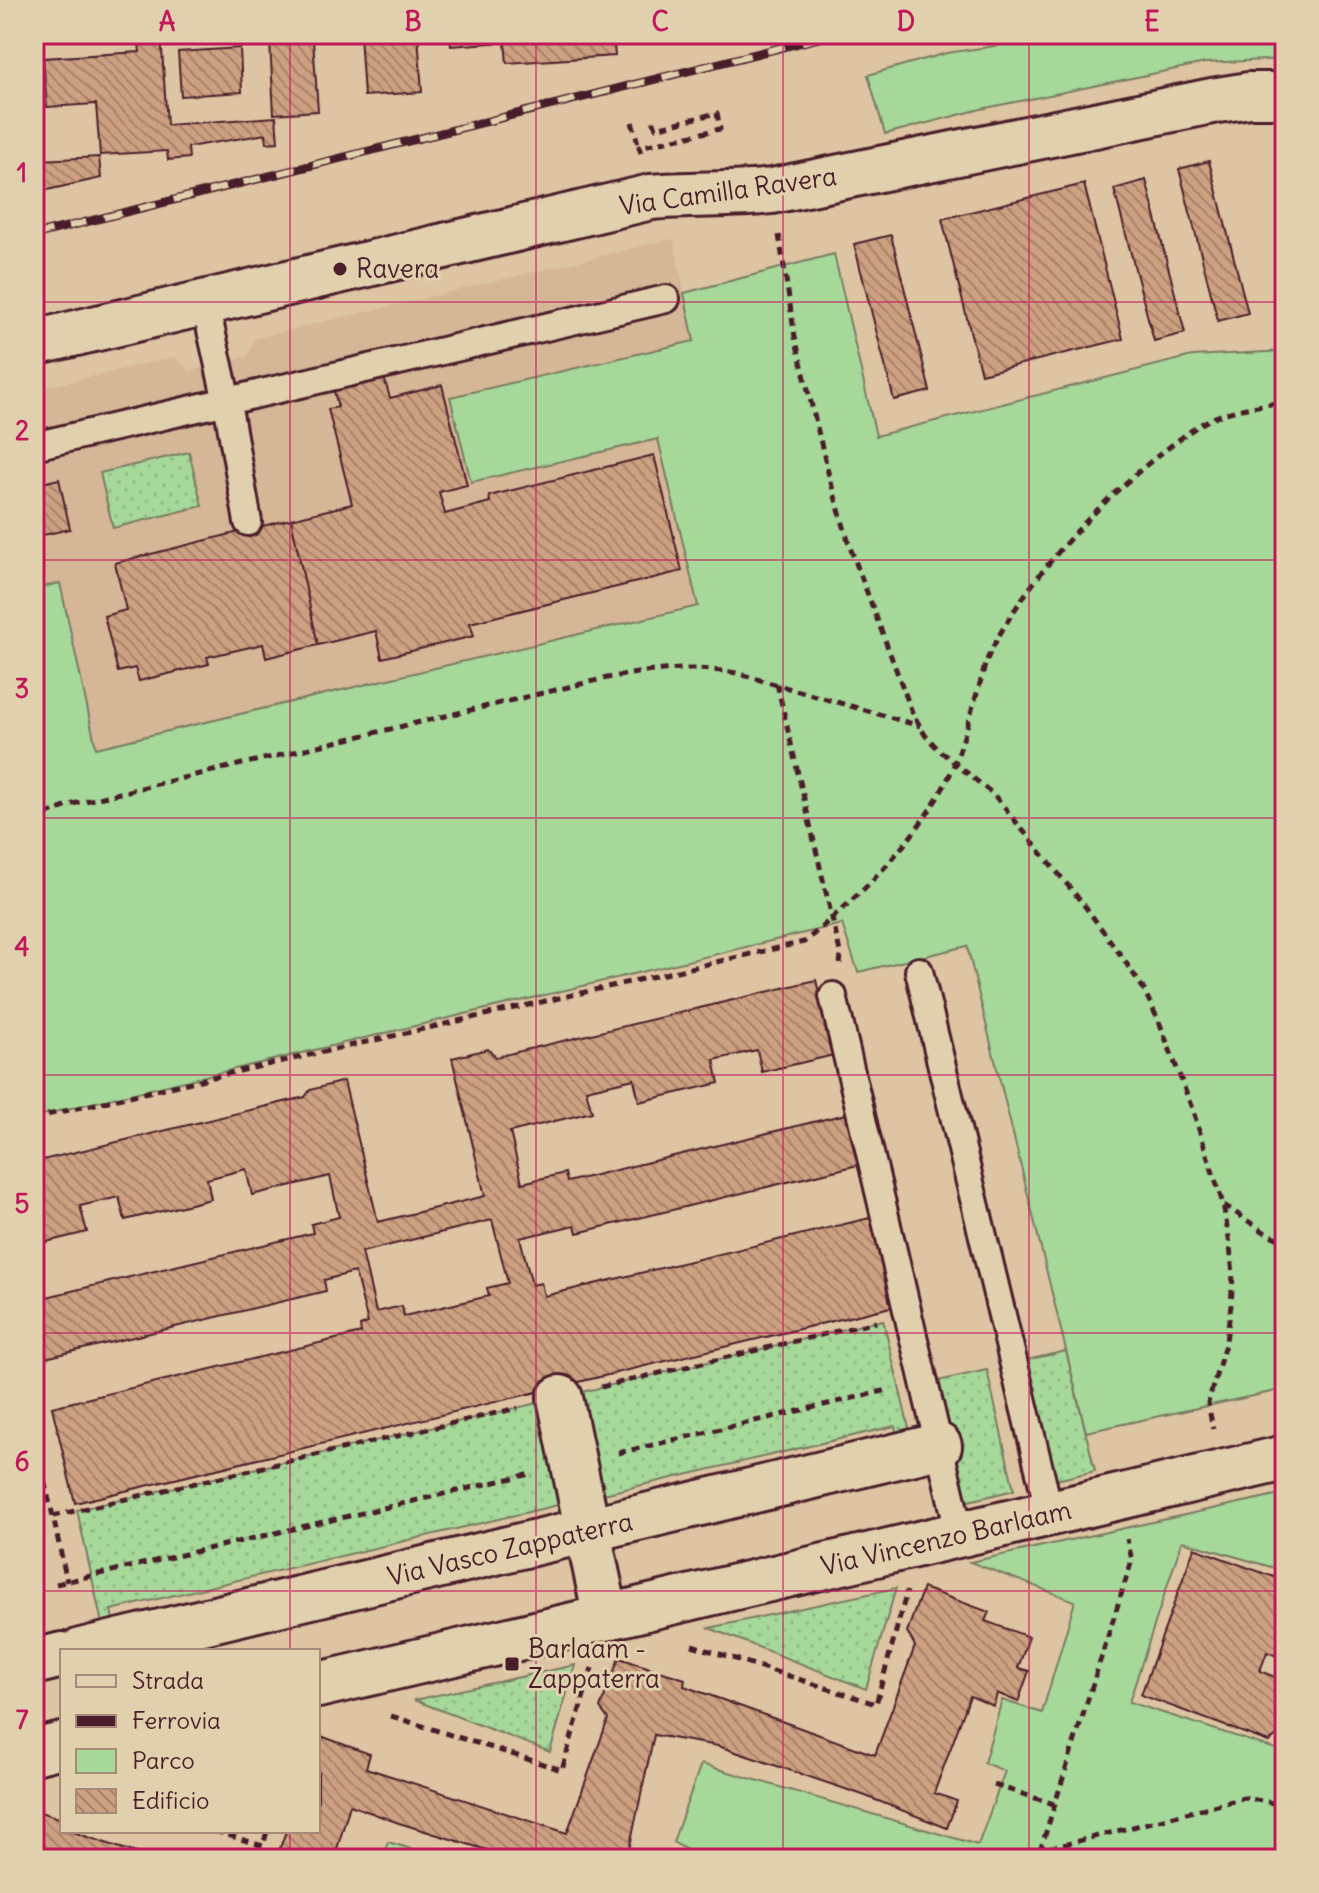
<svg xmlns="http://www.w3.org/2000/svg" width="1319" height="1893" font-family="Delius,sans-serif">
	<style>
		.built { fill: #d5b696 }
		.grass { fill: url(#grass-dots); stroke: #787c62; stroke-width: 2 }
		.park { fill: #a6d89a; stroke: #787c62; stroke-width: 2 }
		.building { fill: url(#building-back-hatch); stroke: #4a1f2b; stroke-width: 2; fill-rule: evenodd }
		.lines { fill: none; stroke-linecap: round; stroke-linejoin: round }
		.lane-casing { stroke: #4a1f2b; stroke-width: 32 }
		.street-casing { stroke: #4a1f2b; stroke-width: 50 }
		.path { stroke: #4a1f2b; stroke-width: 5; stroke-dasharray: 8 6; stroke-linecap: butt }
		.lane { stroke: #e1d0ad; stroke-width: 26 }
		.street { stroke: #e1d0ad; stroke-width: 44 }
		.rail-casing { stroke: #4a1f2b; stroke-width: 9 }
		.rail { stroke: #e1d0ad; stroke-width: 6; stroke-dasharray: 18; stroke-linecap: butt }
		.grid { fill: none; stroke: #c2185b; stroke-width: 2; stroke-opacity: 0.55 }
		.poi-dot { fill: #4a1f2b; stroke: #e1d0ad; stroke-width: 3 }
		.labels { text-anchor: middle; stroke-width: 6; stroke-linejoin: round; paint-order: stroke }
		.street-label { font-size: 26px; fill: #4a1f2b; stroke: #e1d0ad }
		.poi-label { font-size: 26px; fill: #4a1f2b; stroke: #e1d0ad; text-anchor: start }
		.neatline { fill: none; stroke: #c2185b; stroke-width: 3 }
		.grid-label { font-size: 26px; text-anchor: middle; font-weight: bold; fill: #c2185b }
	</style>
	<defs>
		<pattern id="grass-dots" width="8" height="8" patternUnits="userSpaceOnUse" patternTransform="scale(2)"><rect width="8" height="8" fill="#a6d89a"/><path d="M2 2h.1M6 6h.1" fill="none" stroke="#90b985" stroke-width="1.8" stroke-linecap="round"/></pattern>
		<pattern id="building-back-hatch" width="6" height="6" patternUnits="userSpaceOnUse" patternTransform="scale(2)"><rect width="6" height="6" fill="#cda081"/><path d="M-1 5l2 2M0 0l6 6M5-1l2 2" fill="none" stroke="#a8826a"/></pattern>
	</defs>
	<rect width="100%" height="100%" fill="#ddc4a2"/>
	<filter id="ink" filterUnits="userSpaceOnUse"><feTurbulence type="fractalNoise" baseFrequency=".0125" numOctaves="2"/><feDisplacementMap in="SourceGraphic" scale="16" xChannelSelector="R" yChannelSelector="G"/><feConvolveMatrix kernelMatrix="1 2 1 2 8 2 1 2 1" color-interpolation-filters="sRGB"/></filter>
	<g filter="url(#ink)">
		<path class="built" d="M 673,239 L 768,682 L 34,899 L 34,390 L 175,357 L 190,371 L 247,357 L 256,338 Z"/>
		<path class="grass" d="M 189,452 L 202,506 L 113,528 L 100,473 Z
			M 883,1320 L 912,1441 L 899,1444 L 895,1426 L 595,1496 L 574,1394 Z
			M 1066,1351 L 1095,1471 L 1056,1480 L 1027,1360 Z
			M 987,1370 L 1014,1490 L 965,1502 L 938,1381 Z
			M 538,1403 L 558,1505 L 111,1610 L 116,1634 L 105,1637 L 77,1510 Z
			M 896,1588 L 866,1689 L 709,1628 Z
			M 575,1665 L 550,1752 L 414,1700 L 415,1700 Z"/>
		<path class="park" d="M 1077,34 L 1285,34 L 1285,59 L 1205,63 L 981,109 L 885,134 L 868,75 L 947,53 Z
			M 834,254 L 876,436 L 1192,356 L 1285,351 L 1285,1389 L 1086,1432 L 967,946 L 858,972 L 842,924 L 34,1117 L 34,589 L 60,583 L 96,748 L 698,606 L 658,439 L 471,482 L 450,397 L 694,341 L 684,293 Z
			M 1285,1493 L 1285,1571 L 1182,1541 L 1129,1702 L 1285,1752 L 1285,1859 L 693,1859 L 694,1854 L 673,1842 L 701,1764 L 978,1845 L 1005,1771 L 984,1763 L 1002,1700 L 1042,1713 L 1075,1601 L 970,1562 Z
			M 388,1842 L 445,1859 L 382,1859 Z"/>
		<path class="building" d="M 138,34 L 161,34 L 167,125 L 276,117 L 278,142 L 267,143 L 266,134 L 188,147 L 189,158 L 168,160 L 167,151 L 100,155 L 96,104 L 47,107 L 43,58 L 140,52 Z
			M 360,34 L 418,34 L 422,92 L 364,96 Z
			M 450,34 L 613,34 L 615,56 L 507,63 L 505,42 L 451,46 Z
			M 313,40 L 318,111 L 274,114 L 270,42 Z
			M 240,48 L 242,92 L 181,96 L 178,52 Z
			M 34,152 L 40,152 L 40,160 L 99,157 L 101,178 L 34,193 Z
			M 1209,161 L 1248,313 L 1218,321 L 1179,169 Z
			M 1146,180 L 1185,333 L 1154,341 L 1114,189 Z
			M 1084,184 L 1123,339 L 981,374 L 942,219 Z
			M 891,235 L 930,391 L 894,400 L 854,244 Z
			M 383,374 L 390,398 L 442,385 L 467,485 L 439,492 L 445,514 L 490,502 L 489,496 L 654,455 L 682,571 L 470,623 L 474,636 L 382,658 L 376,631 L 318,645 L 291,519 L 352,504 L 328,409 L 338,407 L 333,387 Z
			M 59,479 L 70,529 L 34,537 L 34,485 Z
			M 291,519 L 318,645 L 266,658 L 263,644 L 207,657 L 209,664 L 139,681 L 135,668 L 118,672 L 104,616 L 126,610 L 115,563 Z
			M 816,980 L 834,1055 L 762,1072 L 757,1050 L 714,1060 L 719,1083 L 639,1102 L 634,1079 L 586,1090 L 592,1112 L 510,1132 L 522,1183 L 565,1173 L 567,1182 L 850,1113 L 862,1164 L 577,1233 L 575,1225 L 520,1238 L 532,1285 L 541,1283 L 544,1296 L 874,1217 L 895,1306 L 75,1503 L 52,1407 L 361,1333 L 360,1326 L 368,1323 L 355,1272 L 324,1280 L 326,1291 L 37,1360 L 34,1349 L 34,1300 L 313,1233 L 311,1224 L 339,1217 L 330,1176 L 252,1195 L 246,1169 L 207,1179 L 211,1199 L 125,1220 L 119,1197 L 80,1206 L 87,1232 L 34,1245 L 34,1162 L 305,1097 L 310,1090 L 344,1081 L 378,1222 L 485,1196 L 452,1058 L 488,1049 L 496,1057 ZM 492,1220 L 508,1283 L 487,1288 L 489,1296 L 404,1316 L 402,1306 L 376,1312 L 362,1252 Z
			M 34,1488 L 44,1530 L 34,1532 Z
			M 1194,1548 L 1285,1581 L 1285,1659 L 1267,1652 L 1260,1671 L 1275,1677 L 1285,1689 L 1285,1739 L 1277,1736 L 1269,1742 L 1141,1695 Z
			M 923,1588 L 989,1612 L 985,1621 L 1029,1637 L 1018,1668 L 1029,1671 L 1018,1702 L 997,1693 L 994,1706 L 970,1696 L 934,1793 L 957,1801 L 947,1828 L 863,1795 L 718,1746 L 654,1735 L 627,1859 L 516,1859 L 399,1823 L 350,1805 L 334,1859 L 276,1859 L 286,1831 L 318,1831 L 318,1735 L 370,1754 L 366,1768 L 567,1833 L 608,1719 L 600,1708 L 619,1658 L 685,1679 L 684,1686 L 875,1755 L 915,1646 L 907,1632 Z
			M 34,1810 L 62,1819 L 62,1831 L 70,1831 L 154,1859 L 34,1859 Z"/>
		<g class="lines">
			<g class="lane-casing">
				<path id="lane" d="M 205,303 L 227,402 L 248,522
					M 34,446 L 666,299
					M 919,971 L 1050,1514
					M 833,996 L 960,1535"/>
			</g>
			<g class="street-casing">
				<path id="street" d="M 34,343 L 651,197 C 692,193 732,196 772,191 L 1212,101 L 1249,95 L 1285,95
					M 560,1398 L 606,1618
					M 81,1651 L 939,1446
					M 34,1662 L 62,1655
					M 318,1685 L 1285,1458
					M 34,1752 L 62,1745"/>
			</g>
			<path class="path" d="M 632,122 L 639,147
				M 641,153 L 639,147 L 720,129 L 717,113 L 656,128 L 652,117
				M 779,235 L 795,337 L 829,476 L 850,547 L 912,712 L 925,735 L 938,749 L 994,795 L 1084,905 L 1120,954 L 1143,988 L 1160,1024 L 1193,1111 L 1223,1204 L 1229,1238 L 1233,1274 L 1231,1305 L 1226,1341 L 1208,1403 L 1213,1429
				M 777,684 L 841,956 L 840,964
				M 34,811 L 36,820
				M 34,822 L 47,814 L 73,804 L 602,679 C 650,670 687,665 736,673 L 920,726
				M 34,1118 L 804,942 C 858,897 902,856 939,795 C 959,763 967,723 979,687 C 982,676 985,663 990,653 C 1026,579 1099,501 1164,451 C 1176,442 1189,431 1203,423 C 1228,409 1257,406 1285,402
				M 1224,1205 L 1266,1233 L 1285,1242
				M 601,1387 L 876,1322
				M 34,1441 L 53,1516 L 67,1582
				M 618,1453 L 888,1390
				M 53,1516 L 518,1408
				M 56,1584 L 530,1474
				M 692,1645 L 876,1704 L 907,1591
				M 391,1716 L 562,1770 L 592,1668
				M 994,1785 L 1054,1804
				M 215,1831 L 263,1846 L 267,1831
				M 1061,1846 L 1064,1859
				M 1040,1851 L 1132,1560 L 1127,1539
				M 1009,1859 L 1244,1798 L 1285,1805"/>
			<use href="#lane" class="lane"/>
			<use href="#street" class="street"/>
			<g class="rail-casing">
				<path id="rail" d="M 34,235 L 835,34"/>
			</g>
			<use href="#rail" class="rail"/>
		</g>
	</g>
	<path class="grid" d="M 290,34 L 290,1651M 536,34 L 536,1859M 783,34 L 783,1859M 1029,34 L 1029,1859M 34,302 L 1285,302M 34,560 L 1285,560M 34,818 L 1285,818M 34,1075 L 1285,1075M 34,1333 L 1285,1333M 34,1591 L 1285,1591M 290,1831 L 290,1859"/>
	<g class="poi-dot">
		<circle cx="340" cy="269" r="8"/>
		<rect x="504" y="1656" width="16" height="16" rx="4"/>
	</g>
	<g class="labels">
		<g class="street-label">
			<text transform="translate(728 191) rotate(-8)" y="9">Via Camilla Ravera</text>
			<text transform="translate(946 1538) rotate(-13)" y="9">Via Vincenzo Barlaam</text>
			<text transform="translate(510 1549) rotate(-13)" y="9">Via Vasco Zappaterra</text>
		</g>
		<g class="poi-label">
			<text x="356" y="278">Ravera</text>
			<text x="528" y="1658">Barlaam -<tspan x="528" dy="30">Zappaterra</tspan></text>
		</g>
	</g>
	<rect width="1319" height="1893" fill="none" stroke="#e1d0ad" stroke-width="88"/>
	<rect x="60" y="1649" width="260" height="184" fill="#e1d0ad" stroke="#a58979" stroke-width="2"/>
	<rect x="76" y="1675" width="40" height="12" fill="#e1d0ad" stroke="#a58979" stroke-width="2"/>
	<text x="132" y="1689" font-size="24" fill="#4a1f2b">Strada</text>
	<rect x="76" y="1715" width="40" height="12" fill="#4a1f2b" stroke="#a58979" stroke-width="2"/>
	<text x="132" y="1729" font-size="24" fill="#4a1f2b">Ferrovia</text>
	<rect x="76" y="1749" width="40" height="24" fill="#a6d89a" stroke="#a58979" stroke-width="2"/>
	<text x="132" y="1769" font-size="24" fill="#4a1f2b">Parco</text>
	<rect x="76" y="1789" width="40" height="24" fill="url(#building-back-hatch)" stroke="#a58979" stroke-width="2"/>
	<text x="132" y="1809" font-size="24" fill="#4a1f2b">Edificio</text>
	<rect x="44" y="44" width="1231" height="1805" class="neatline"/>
	<g class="grid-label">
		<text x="167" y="31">A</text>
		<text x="413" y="31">B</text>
		<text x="660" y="31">C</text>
		<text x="906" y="31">D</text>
		<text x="1152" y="31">E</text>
		<text x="22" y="182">1</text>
		<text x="22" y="440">2</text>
		<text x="22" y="698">3</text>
		<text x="22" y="956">4</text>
		<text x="22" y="1213">5</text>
		<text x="22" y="1471">6</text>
		<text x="22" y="1729">7</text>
	</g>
</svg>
